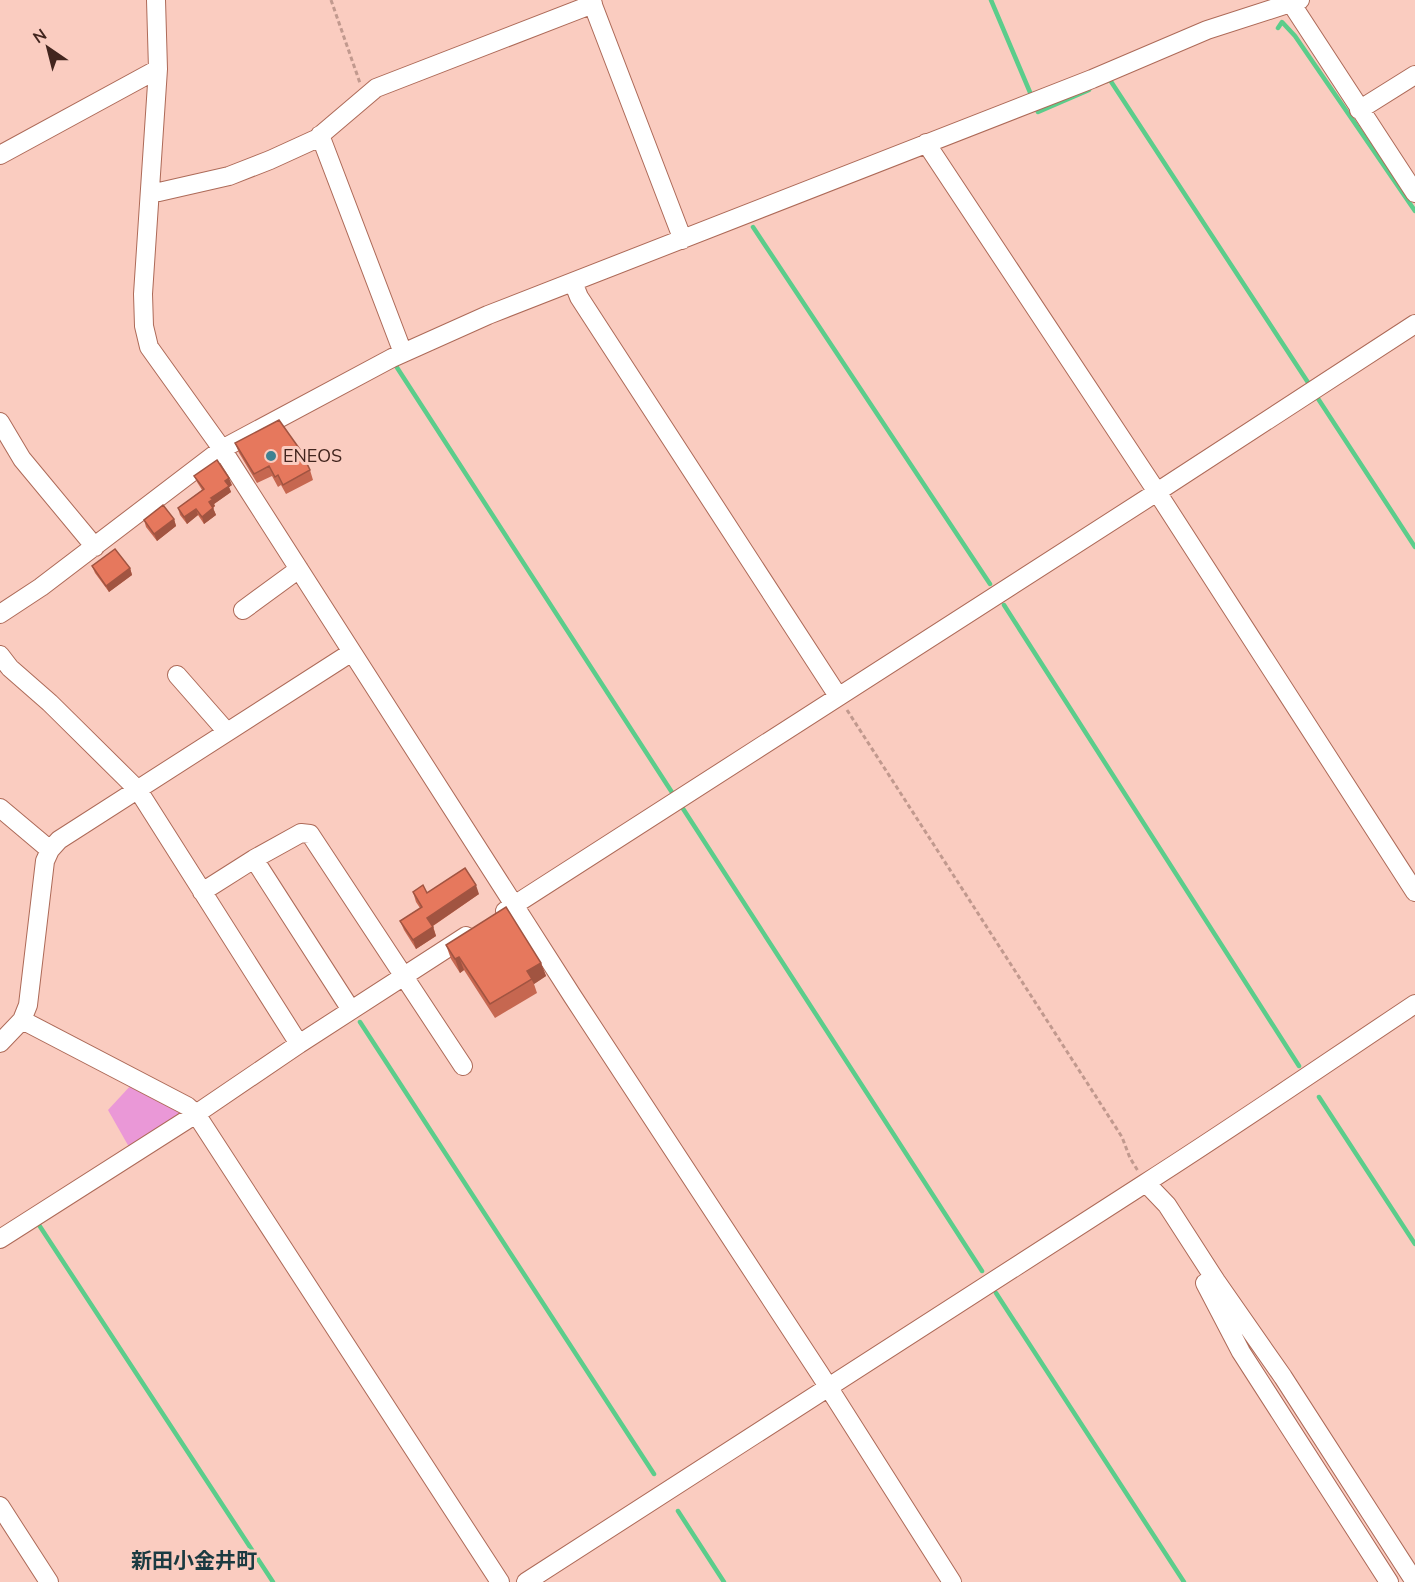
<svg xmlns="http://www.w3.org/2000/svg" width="1415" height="1582" font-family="'Nunito Sans','Noto Sans JP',sans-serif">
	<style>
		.green { fill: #ea98d7 }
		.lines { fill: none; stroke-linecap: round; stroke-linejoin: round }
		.stream { stroke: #5bcd8b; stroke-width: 4.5 }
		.minor-casing { stroke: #ad6a58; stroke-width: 20 }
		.path { stroke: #c1998e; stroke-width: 3; stroke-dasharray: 4.5 3; stroke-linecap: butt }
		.minor { stroke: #fff; stroke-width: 18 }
		.wall { fill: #c66750 }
		.shaded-wall { fill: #a15441 }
		.building { fill: #e6785d; stroke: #a15441; stroke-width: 1.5 }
		.poi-dot { fill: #3f8292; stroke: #faccc0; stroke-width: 2 }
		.labels { text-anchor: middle; stroke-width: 6; stroke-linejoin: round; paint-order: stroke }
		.poi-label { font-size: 18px; fill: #42251e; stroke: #faccc0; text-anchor: start }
		.quarter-label { font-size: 21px; font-weight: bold; fill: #1a3a41; stroke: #faccc0 }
	</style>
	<rect width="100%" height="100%" fill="#faccc0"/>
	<path class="green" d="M 133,1083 L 183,1113 L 129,1147 L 108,1110 Z"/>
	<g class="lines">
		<path class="stream" d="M 991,0 L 1032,97
			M 1278,28 L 1282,22 L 1295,36 L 1415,211
			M 1107,81 L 1110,80 L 1311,387
			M 1035,105 L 1038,112 L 1089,90
			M 753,227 L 990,584
			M 396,366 L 675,797
			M 1315,394 L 1415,547
			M 1004,605 L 1299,1066
			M 680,804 L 982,1271
			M 360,1022 L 654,1474
			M 1319,1097 L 1415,1244
			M 39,1225 L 273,1582
			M 996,1293 L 1184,1582
			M 678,1511 L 724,1582"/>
		<g class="minor-casing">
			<path id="minor" d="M 156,0 L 158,69 L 143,294 L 144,326 L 149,347 L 222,449 L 573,997 L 820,1374 L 952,1582
				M 591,0 L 681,235 L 682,240
				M 1287,0 L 1291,3 L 1415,193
				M 1359,110 L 1415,75
				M 320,135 L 403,353
				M 926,143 L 1157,492 L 1415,892
				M 0,155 L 158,69
				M 150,192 L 159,192 L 229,176 L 270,160 L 316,139 L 376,88 L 593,4
				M 573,282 L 579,297 L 838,696
				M 0,422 L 22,459 L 95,547
				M 243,610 L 299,569
				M 0,614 L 41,587 L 222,449 L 392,358 L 488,315 L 1092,79 L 1207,30 L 1300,0
				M 0,655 L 10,668 L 50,703 L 138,790 L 299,1044
				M 177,675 L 227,732
				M 0,808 L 50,850
				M 254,859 L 351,1010
				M 202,892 L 254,859 L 301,833 L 310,834 L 463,1066
				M 505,911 L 1157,492 L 1415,324
				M 22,1020 L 187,1106 L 196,1114 L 500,1582
				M 0,1043 L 22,1020 L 28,1005 L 45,861 L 50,850 L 59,840 L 352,652
				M 1146,1183 L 1167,1205 L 1216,1281 L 1283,1377 L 1415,1582
				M 0,1239 L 196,1114 L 299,1044 L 466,936
				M 1205,1283 L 1241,1352 L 1389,1582
				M 0,1506 L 49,1582
				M 526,1582 C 731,1448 938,1317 1144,1184 C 1235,1126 1325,1064 1415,1004"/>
		</g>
		<path class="path" d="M 331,0 L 360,83
			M 847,710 L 1122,1137 L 1130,1158 L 1138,1171"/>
		<use href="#minor" class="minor"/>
	</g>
	<path class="wall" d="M 235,443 L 310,470 L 313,480 L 286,494 L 281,485 L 278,487 L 272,476 L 257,483 L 239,453 Z
		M 194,476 L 232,485 L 229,487 L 231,492 L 214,504 L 215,506 L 213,508 L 216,515 L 204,524 L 198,515 L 187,524 L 180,515 L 178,508 L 202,490 L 197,482 Z
		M 174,519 L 176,526 L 157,541 L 146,527 L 144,520 Z
		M 92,566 L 130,568 L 132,575 L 109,592 L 95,573 Z
		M 413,892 L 427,893 L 479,894 L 433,926 L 436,936 L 416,949 L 404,930 L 400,921 L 420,908 L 416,902 Z
		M 446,945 L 541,963 L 546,976 L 534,984 L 537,993 L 495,1018 L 464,970 L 460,973 L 451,959 Z"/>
	<path class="shaded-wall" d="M 229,478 L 232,485 L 229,487 L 231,492 L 214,504 L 215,506 L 211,509 L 209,502 L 211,498 L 225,481 Z
		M 213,508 L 216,515 L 204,524 L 202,517 Z
		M 196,509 L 198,515 L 187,524 L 184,517 Z
		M 174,519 L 176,526 L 157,541 L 154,534 Z
		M 130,568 L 132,575 L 109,592 L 106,586 Z
		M 476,885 L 479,894 L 431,927 L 427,918 Z
		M 433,927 L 436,936 L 416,949 L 413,940 Z
		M 459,957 L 464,970 L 460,973 L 455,959 Z
		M 541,963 L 546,976 L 534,984 L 527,971 Z"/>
	<path class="building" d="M 279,420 L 301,451 L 310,470 L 283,485 L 278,475 L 275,477 L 269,466 L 254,474 L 235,443 Z
		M 217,460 L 229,478 L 225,481 L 229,486 L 211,498 L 213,499 L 209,502 L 213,508 L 202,517 L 196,509 L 184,517 L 178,508 L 204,489 L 194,476 Z
		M 163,505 L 174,519 L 154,534 L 144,520 Z
		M 115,549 L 130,568 L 106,586 L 92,566 Z
		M 465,868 L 476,885 L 427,918 L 433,927 L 413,940 L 400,921 L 422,907 L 413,892 L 423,885 L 427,893 Z
		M 506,907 L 541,963 L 527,971 L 532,979 L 490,1004 L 459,957 L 455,959 L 446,945 Z"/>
	<circle class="poi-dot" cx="271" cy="456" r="6"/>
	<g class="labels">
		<g class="poi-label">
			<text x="283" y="462">ENEOS</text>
		</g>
		<g class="quarter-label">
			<text x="194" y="1568">新田小金井町</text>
		</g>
	</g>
	<g transform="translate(48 48) rotate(325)" stroke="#faccc0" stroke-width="4.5" paint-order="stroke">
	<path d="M0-4.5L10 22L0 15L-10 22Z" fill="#42251e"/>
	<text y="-9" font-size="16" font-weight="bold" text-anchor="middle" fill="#42251e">N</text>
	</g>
</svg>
